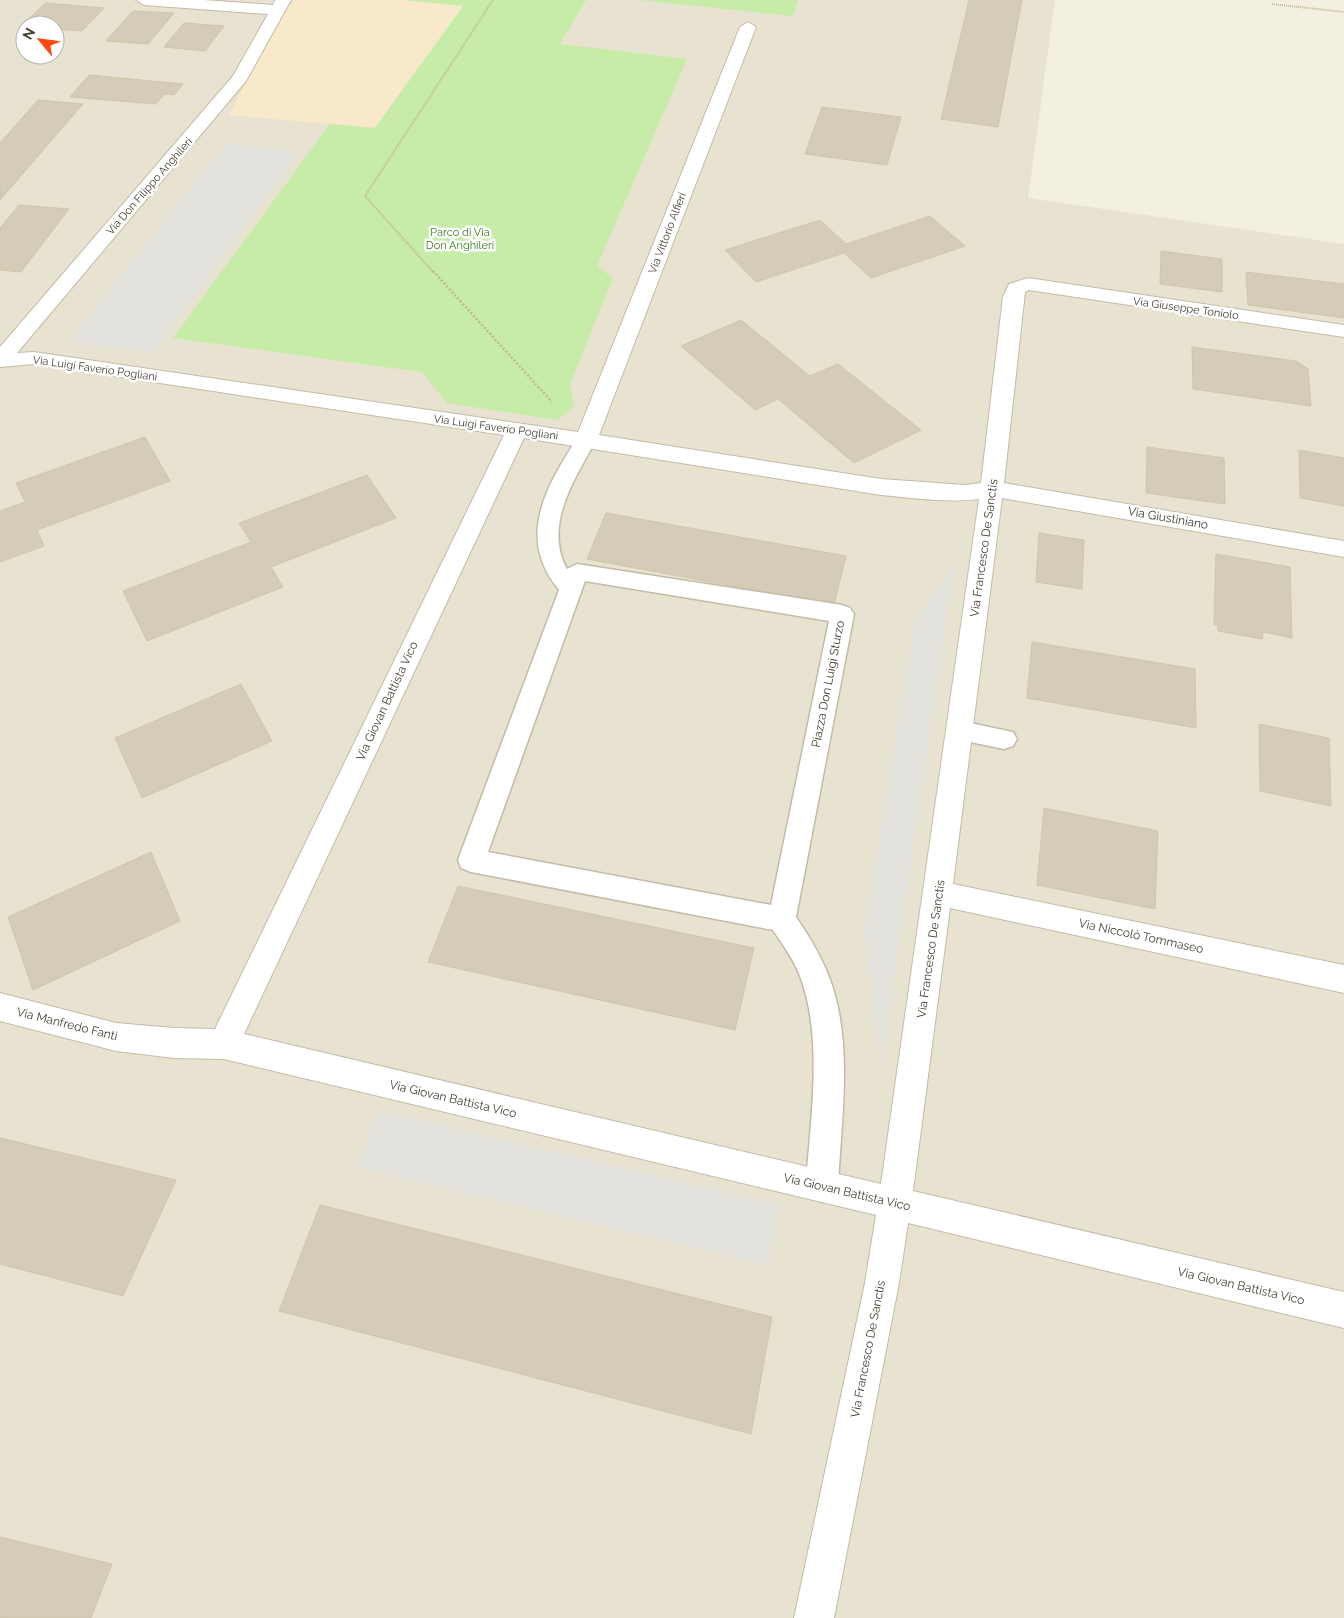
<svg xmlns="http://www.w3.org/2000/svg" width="1344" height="1618" font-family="Raleway,sans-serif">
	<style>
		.residential { fill: #e8e2d0; fill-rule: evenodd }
		.commercial { fill: #f8e9cb }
		.green { fill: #c6eca7 }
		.parking { fill: #e3e1dc }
		.building { fill: #d5ccb7; stroke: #d1c5aa }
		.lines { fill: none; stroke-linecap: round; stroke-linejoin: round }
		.lane-casing { stroke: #c2bba7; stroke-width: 3 }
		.street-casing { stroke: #c2bba7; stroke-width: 2 }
		.path-far1 { stroke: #c2b694; stroke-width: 2; stroke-dasharray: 1 1; stroke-linecap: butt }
		.path { stroke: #c2b694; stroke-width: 2.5; stroke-dasharray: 2 2; stroke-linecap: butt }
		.lane { fill: #fff; fill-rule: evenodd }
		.street { fill: #fff; fill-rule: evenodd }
		.labels { text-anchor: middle; stroke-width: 5; stroke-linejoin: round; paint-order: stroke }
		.far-street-label { font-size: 11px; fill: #454032; stroke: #fff }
		.far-park-label { font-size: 11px; fill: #3b7c21; stroke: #fff }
		.street-label { font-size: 12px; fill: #454032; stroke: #fff }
	</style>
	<rect width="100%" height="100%" fill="#f3f0e2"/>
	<path class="residential" d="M 0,0 L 294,0 L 278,22 L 463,6 L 404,0 L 1055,0 L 1028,198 L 1344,244 L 1344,1618 L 0,1618 ZM 25,25 L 55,25 L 55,55 L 25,55 Z"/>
	<path class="commercial" d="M 294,0 L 404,0 L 464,6 L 375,128 L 229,115 L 278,22 Z"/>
	<path class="green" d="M 404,0 L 586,0 L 560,44 L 687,59 L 597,266 L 613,278 L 570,384 L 574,406 L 557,420 L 447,403 L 422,372 L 173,338 L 330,124 L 375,128 L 463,6 Z
		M 638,0 L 798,0 L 792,16 Z"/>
	<path class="parking" d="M 226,143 L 299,152 L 152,353 L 68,341 Z
		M 955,562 L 881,1069 L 864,931 L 914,623 Z
		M 378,1110 L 780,1205 L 769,1266 L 356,1167 Z"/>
	<path class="building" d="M 969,0 L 1022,0 L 998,127 L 941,119 Z
		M 45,3 L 104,8 L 82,31 L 55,29 L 55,25 L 22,26 Z
		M 133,11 L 174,13 L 148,44 L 106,41 Z
		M 184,23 L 224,26 L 205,51 L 164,47 Z
		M 89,75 L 183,84 L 174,95 L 165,94 L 156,104 L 70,97 Z
		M 38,100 L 83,104 L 0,200 L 0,143 Z
		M 822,107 L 901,117 L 887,165 L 805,154 Z
		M 19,205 L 69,209 L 21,272 L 0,270 L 0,228 Z
		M 930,216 L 965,246 L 871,278 L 844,253 L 756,282 L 725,250 L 820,220 L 846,244 Z
		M 1161,251 L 1222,259 L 1222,292 L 1160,284 Z
		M 1246,272 L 1344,284 L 1344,318 L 1248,305 Z
		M 741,320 L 810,376 L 838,364 L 921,430 L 854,463 L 778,399 L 755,410 L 681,346 Z
		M 1192,347 L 1296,361 L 1308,369 L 1311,406 L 1193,389 Z
		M 145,437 L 170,481 L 37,530 L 44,546 L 0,562 L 0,511 L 25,502 L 16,483 Z
		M 1147,447 L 1224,458 L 1225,504 L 1146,493 Z
		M 1299,450 L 1344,458 L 1344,506 L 1300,498 Z
		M 367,475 L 396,518 L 271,567 L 283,587 L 147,641 L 123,591 L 251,542 L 239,523 Z
		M 606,513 L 846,556 L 834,605 L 587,559 Z
		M 1039,533 L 1084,540 L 1082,589 L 1036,582 Z
		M 1216,554 L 1290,567 L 1292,638 L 1263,632 L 1262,639 L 1218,631 L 1218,625 L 1214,624 Z
		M 1032,642 L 1195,669 L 1196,728 L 1027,698 Z
		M 241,684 L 272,741 L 142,798 L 115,738 Z
		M 1259,724 L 1329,738 L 1331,806 L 1260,791 Z
		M 1044,808 L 1158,831 L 1155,909 L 1037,885 Z
		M 151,852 L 180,921 L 33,990 L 8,917 Z
		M 458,886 L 754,948 L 735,1030 L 428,962 Z
		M 0,1138 L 176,1180 L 123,1296 L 0,1264 Z
		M 320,1205 L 772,1317 L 751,1434 L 279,1311 Z
		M 0,1537 L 112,1564 L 91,1618 L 0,1618 Z"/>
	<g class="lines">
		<g class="lane-casing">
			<path id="lane" d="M 586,433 L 593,435 L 596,440 C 575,479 543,525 567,569 L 577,564 L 842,605 L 850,608 L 854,614 L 796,917 C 809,936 821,956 829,977 C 854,1042 841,1119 838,1186 L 833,1197 L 822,1202 L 811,1197 L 806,1186 C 810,1121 824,1039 800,976 C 794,960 783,945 773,930 L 471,872 L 461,868 L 458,860 L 559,590 C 515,536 547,486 579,435 ZM 585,581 L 829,621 L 771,905 L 488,852 Z
				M 960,721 L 1013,732 L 1017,739 L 1013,746 L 1004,749 L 951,738 L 947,731 L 951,724 Z"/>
		</g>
		<g class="street-casing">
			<path id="street" d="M 136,0 L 204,0 L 273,5 L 275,0 L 291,0 L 246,81 L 17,353 L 34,352 L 578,432 L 740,27 L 748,22 L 756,27 L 599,435 L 881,479 L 965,485 L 981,483 L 1003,297 L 1009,284 L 1028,278 L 1344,325 L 1344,337 L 1029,290 L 1025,292 L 1004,483 L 1344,541 L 1344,557 L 1002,498 L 953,884 L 1344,965 L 1344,993 L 950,908 L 913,1191 L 1344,1292 L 1344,1328 L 908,1223 L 899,1283 L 834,1618 L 794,1618 L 865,1283 L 876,1215 L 224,1059 L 174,1058 L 116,1051 L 0,1021 L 0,993 L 116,1023 L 174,1028 L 215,1029 L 504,435 L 34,364 L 0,367 L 0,347 L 233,76 L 268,14 L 144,5 ZM 524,438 L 881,495 C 913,498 947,503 979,499 L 881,1184 L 244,1034 Z"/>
		</g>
		<path class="path-far1" d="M 1272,4 L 1344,12
			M 434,273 L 365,196 L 493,0"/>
		<path class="path" d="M 433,271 L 552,402"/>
		<use href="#lane" class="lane"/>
		<use href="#street" class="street"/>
	</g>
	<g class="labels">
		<g class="far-street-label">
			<text transform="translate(149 186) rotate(-49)" y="4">Via Don Filippo Anghileri</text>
			<text transform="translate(667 233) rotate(-69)" y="4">Via Vittorio Alfieri</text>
			<text transform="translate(1186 308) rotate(8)" y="4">Via Giuseppe Toniolo</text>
			<text transform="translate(95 368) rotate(8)" y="4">Via Luigi Faverio Pogliani</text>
			<text transform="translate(496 427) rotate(8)" y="4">Via Luigi Faverio Pogliani</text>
		</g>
		<g class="far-park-label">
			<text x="460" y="236">Parco di Via<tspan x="460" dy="13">Don Anghileri</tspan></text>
		</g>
		<g class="street-label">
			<text transform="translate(1168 518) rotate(10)" y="4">Via Giustiniano</text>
			<text transform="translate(984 548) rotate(-82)" y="4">Via Francesco De Sanctis</text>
			<text transform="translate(828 684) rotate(-79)" y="4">Piazza Don Luigi Sturzo</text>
			<text transform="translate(387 701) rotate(-65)" y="4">Via Giovan Battista Vico</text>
			<text transform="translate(1141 936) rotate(12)" y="4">Via Niccolò Tommaseo</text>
			<text transform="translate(931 949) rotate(-82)" y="4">Via Francesco De Sanctis</text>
			<text transform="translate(67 1024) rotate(14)" y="4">Via Manfredo Fanti</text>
			<text transform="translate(453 1099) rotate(13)" y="4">Via Giovan Battista Vico</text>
			<text transform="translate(847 1192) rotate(13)" y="4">Via Giovan Battista Vico</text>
			<text transform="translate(1241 1286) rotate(13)" y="4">Via Giovan Battista Vico</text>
			<text transform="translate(868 1349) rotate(-79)" y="4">Via Francesco De Sanctis</text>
		</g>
	</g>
	<g transform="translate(40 40) rotate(299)"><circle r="24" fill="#ffffff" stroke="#b5b3ad"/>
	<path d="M0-4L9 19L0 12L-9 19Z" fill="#ff490e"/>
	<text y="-8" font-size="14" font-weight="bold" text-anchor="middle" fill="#454032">N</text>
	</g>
</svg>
